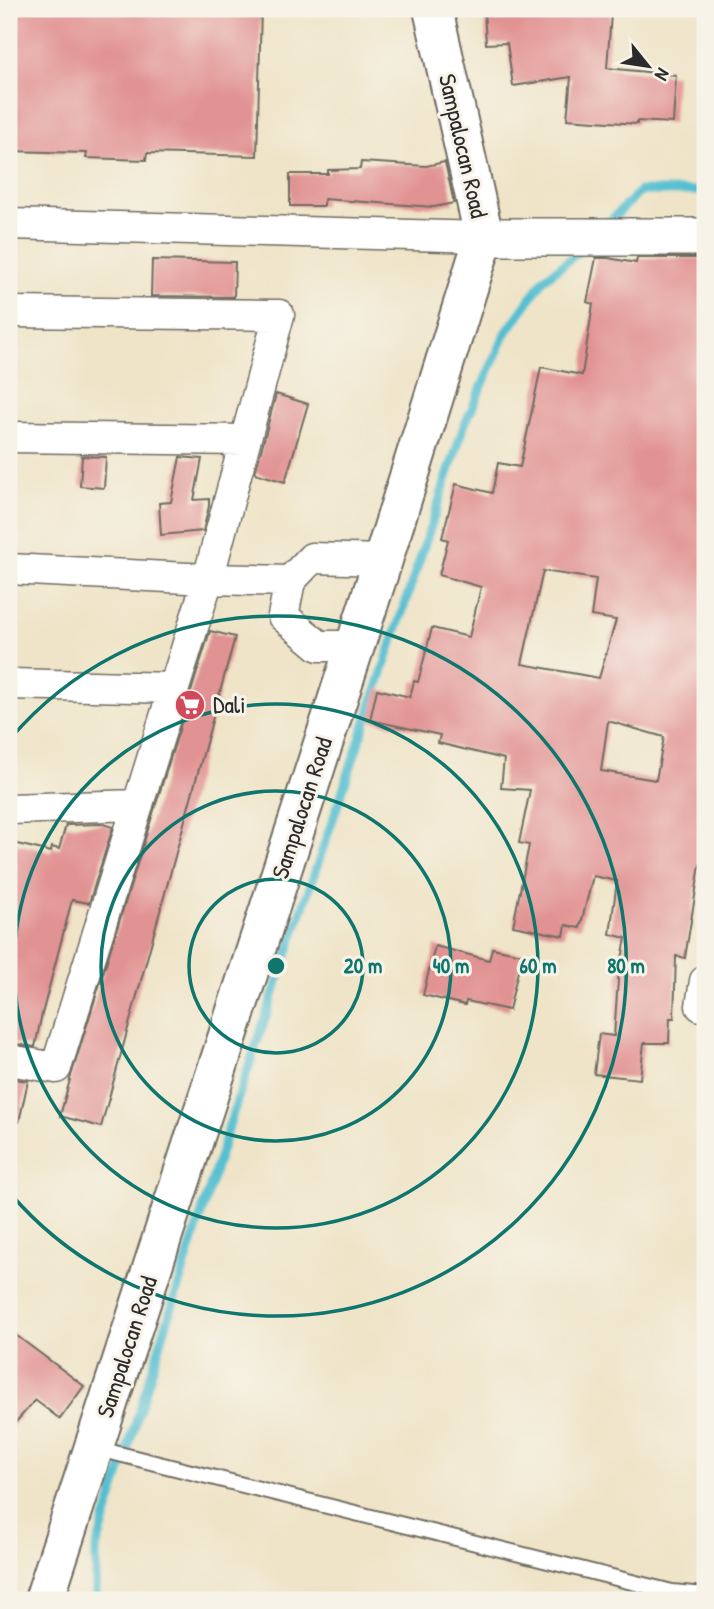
<svg xmlns="http://www.w3.org/2000/svg" width="714" height="1609" font-family="'Patrick Hand',sans-serif">
	<style>
		.lines { fill: none; stroke-linecap: round; stroke-linejoin: round }
		.stream { stroke: #55bfd1; stroke-width: 9 }
		.building { fill: #e19292; fill-rule: evenodd }
		.service-casing { stroke: #706c62; stroke-width: 18 }
		.minor-casing { stroke: #706c62; stroke-width: 33 }
		.tertiary-casing { stroke: #706c62; stroke-width: 40 }
		.secondary-casing { stroke: #706c62; stroke-width: 42 }
		.service { stroke: #fff; stroke-width: 14 }
		.minor { stroke: #fff; stroke-width: 30 }
		.tertiary { stroke: #fff; stroke-width: 37 }
		.secondary { stroke: #fff; stroke-width: 38 }
		.ring { fill: none; stroke: #0f766e; stroke-width: 3.5 }
		.labels { text-anchor: middle; stroke-width: 6; stroke-linejoin: round; paint-order: stroke }
		.street-label { font-size: 24px; fill: #2b2b2b; stroke: #f7f3e8 }
		.poi-label { font-size: 24px; fill: #2b2b2b; stroke: #f7f3e8; text-anchor: start }
		.centre { fill: #0f766e; stroke: #f7f3e8; stroke-width: 3.5 }
		.ring-label { font-size: 21px; text-anchor: middle; font-weight: bold; fill: #0f766e; stroke: #f7f3e8; stroke-width: 6; stroke-linejoin: round; paint-order: stroke }
	</style>
	<rect width="100%" height="100%" fill="#f7f3e8"/>
	<filter id="ink" filterUnits="userSpaceOnUse"><feTurbulence type="fractalNoise" baseFrequency=".0143" numOctaves="2"/><feDisplacementMap in="SourceGraphic" scale="14" xChannelSelector="R" yChannelSelector="G"/><feConvolveMatrix kernelMatrix="1 2 1 2 8 2 1 2 1" color-interpolation-filters="sRGB"/></filter>
	<filter id="wash" filterUnits="userSpaceOnUse"><feTurbulence type="fractalNoise" baseFrequency=".00686" numOctaves="4" result="noise"/><feDisplacementMap in="SourceGraphic" scale="28" xChannelSelector="R" yChannelSelector="G"/><feGaussianBlur stdDeviation="1.57" result="paint"/><feColorMatrix in="noise" values="0 0 0 0 0 0 0 0 0 0 0 0 0 0 0 0 0 1.4 0 .05"/><feComposite in="paint" operator="in"/></filter>
	<g filter="url(#wash)">
		<rect width="100%" height="100%" fill="#efe4c8"/>
		<g class="lines">
			<path class="stream" d="M 605,226 L 640,191 L 705,191
				M 96,1600 L 96,1549 L 234,1110 L 354,757 L 464,426 L 506,333 L 544,279 L 583,249"/>
		</g>
		<g id="blocks">
			<path class="building" d="M 9,9 L 261,9 L 257,156 L 147,153 L 146,160 L 86,158 L 87,153 L 9,151 Z
				M 484,9 L 551,9 L 611,14 L 607,68 L 676,75 L 673,123 L 637,121 L 637,124 L 567,119 L 571,77 L 513,86 L 507,43 L 486,44 Z
				M 361,162 L 426,166 L 445,162 L 454,203 L 434,207 L 324,199 L 324,206 L 290,206 L 290,174 L 328,174 L 328,170 L 360,169 Z
				M 596,258 L 608,258 L 636,263 L 637,258 L 705,258 L 705,866 L 700,865 L 685,958 L 676,956 L 674,1018 L 670,1018 L 669,1043 L 644,1043 L 640,1079 L 594,1074 L 599,1034 L 614,1036 L 618,980 L 626,938 L 610,934 L 617,881 L 593,876 L 580,928 L 566,925 L 564,936 L 513,926 L 529,845 L 519,843 L 530,790 L 501,788 L 504,759 L 438,743 L 440,735 L 370,720 L 377,689 L 410,697 L 414,681 L 418,682 L 432,628 L 469,637 L 481,587 L 439,575 L 448,540 L 442,538 L 456,484 L 492,493 L 498,463 L 520,467 L 541,367 L 582,375 L 593,304 L 587,302 ZM 543,571 L 596,579 L 591,616 L 616,620 L 599,678 L 522,664 ZM 608,721 L 664,737 L 656,780 L 601,771 Z
				M 152,260 L 235,262 L 234,297 L 151,296 Z
				M 276,394 L 308,404 L 285,482 L 255,473 Z
				M 82,456 L 106,457 L 104,488 L 80,486 Z
				M 180,457 L 202,459 L 194,500 L 209,499 L 209,506 L 203,531 L 161,535 L 159,503 L 171,502 Z
				M 210,631 L 235,637 L 101,1127 L 60,1116 L 71,1076 Z
				M 103,824 L 113,827 L 89,903 L 72,900 L 41,1018 L 35,1047 L 9,1043 L 9,842 L 51,852 L 52,847 L 59,849 L 66,825 Z
				M 435,946 L 489,960 L 492,948 L 522,954 L 509,1010 L 466,1001 L 465,1005 L 423,995 Z
				M 9,1078 L 28,1081 L 19,1122 L 9,1121 Z
				M 9,1330 L 84,1386 L 60,1419 L 35,1400 L 9,1430 Z"/>
		</g>
	</g>
	<g filter="url(#ink)">
		<use href="#blocks" fill-opacity="0" stroke="#706c62" stroke-width="2"/>
		<g class="lines">
			<g class="service-casing">
				<path id="service" d="M 95,1448 L 672,1592 L 705,1595"/>
			</g>
			<g class="minor-casing">
				<path id="minor" d="M 9,224 L 484,237
					M 9,312 L 279,315 L 208,579 L 56,1068 L 9,1060
					M 9,437 L 245,440
					M 9,569 L 208,579 L 290,581
					M 355,646 L 319,646 L 283,616 L 290,581 L 312,558 L 383,560
					M 9,684 L 174,688
					M 9,809 L 138,805
					M 701,1006 L 705,981"/>
			</g>
			<g class="tertiary-casing">
				<path id="tertiary" d="M 484,237 L 705,237"/>
			</g>
			<g class="secondary-casing">
				<path id="secondary" d="M 44,1600 L 383,560 L 484,237 L 433,9"/>
			</g>
			<use href="#service" class="service"/>
			<use href="#minor" class="minor"/>
			<use href="#tertiary" class="tertiary"/>
			<use href="#secondary" class="secondary"/>
		</g>
	</g>
	<g class="ring">
		<circle cx="276" cy="966" r="87"/>
		<circle cx="276" cy="966" r="175"/>
		<circle cx="276" cy="966" r="262"/>
		<path d="M10 739A350 350 0 1 1 10 1193"/>
	</g>
	<defs>
		<g id="supermarket-disc" transform="scale(1.575)"><circle r="9.5" fill="#d1495b" stroke="#f7f3e8"/><path d="M-6-5.5h2.5l.6 2H6L4.5 2H-2.5L-4.4-4H-6ZM-1.5 3.2a1.3 1.3 0 1 0 .1 0ZM3 3.2a1.3 1.3 0 1 0 .1 0Z" fill="#fff"/></g>
	</defs>
	<g fill-rule="evenodd">
		<use href="#supermarket-disc" x="190" y="705"/>
	</g>
	<g class="labels">
		<g class="street-label">
			<text transform="translate(463 146) rotate(77)" y="8">Sampalocan Road</text>
			<text transform="translate(302 808) rotate(-72)" y="8">Sampalocan Road</text>
			<text transform="translate(127 1347) rotate(-72)" y="8">Sampalocan Road</text>
		</g>
		<g class="poi-label">
			<text x="213" y="713">Dali</text>
		</g>
	</g>
	<circle cx="276" cy="966" r="10" class="centre"/>
	<g class="ring-label">
		<text x="363" y="973">20 m</text>
		<text x="451" y="973">40 m</text>
		<text x="538" y="973">60 m</text>
		<text x="626" y="973">80 m</text>
	</g>
	<rect width="714" height="1609" fill="none" stroke="#f7f3e8" stroke-width="35"/>
	<g transform="translate(648 66) rotate(120)" stroke="#f7f3e8" stroke-width="5" paint-order="stroke">
	<path d="M0-5L12 26L0 18L-12 26Z" fill="#2b2b2b"/>
	<text y="-10" font-size="19" font-weight="bold" text-anchor="middle" fill="#2b2b2b">N</text>
	</g>
</svg>
